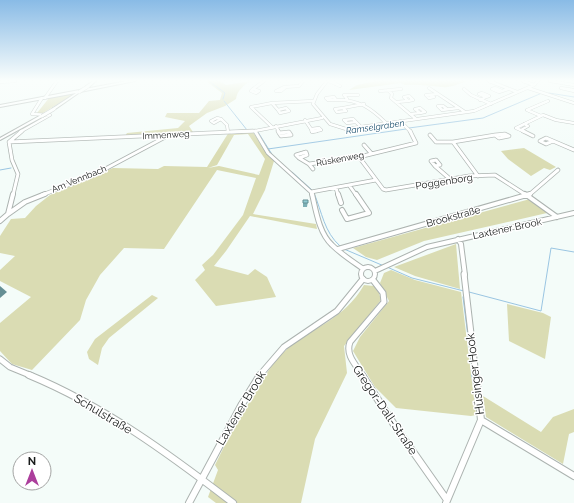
<svg xmlns="http://www.w3.org/2000/svg" width="574" height="503" font-family="Raleway,sans-serif">
	<style>
		.green { fill: #dadcb3; fill-rule: evenodd }
		.lines { fill: none; stroke-linecap: round; stroke-linejoin: round }
		.stream-far1 { stroke: #9ac5e2; stroke-width: 1 }
		.stream { stroke: #9ac5e2; stroke-width: 1.5 }
		.minor-far4-casing { stroke: #acb3b0; stroke-width: 3.5 }
		.minor-far3-casing { stroke: #acb3b0; stroke-width: 4.5 }
		.minor-far2-casing { stroke: #acb3b0; stroke-width: 6 }
		.minor-far1-casing { stroke: #acb3b0; stroke-width: 7 }
		.minor-casing { stroke: #acb3b0; stroke-width: 8 }
		.major-casing { stroke: #acb3b0; stroke-width: 2 }
		.minor-far4 { stroke: #fff; stroke-width: 2.5 }
		.minor-far3 { stroke: #fff; stroke-width: 3 }
		.minor-far2 { stroke: #fff; stroke-width: 4 }
		.minor-far1 { stroke: #fff; stroke-width: 5 }
		.minor { stroke: #fff; stroke-width: 6 }
		.major { fill: #fff; fill-rule: evenodd }
		.major-bridge-casing { stroke: #acb3b0; stroke-width: 4; stroke-linecap: butt }
		.major-bridge { stroke: #fff; stroke-width: 3 }
		.wall { fill: #7cafb5 }
		.shaded-wall { fill: #658f94 }
		.building { fill: #90ccd3; stroke: #658f94 }
		.labels { text-anchor: middle; stroke-width: 3; stroke-linejoin: round; paint-order: stroke }
		.far-water-label { font-size: 9px; font-style: italic; fill: #1a4e6c; stroke: #fff }
		.far-street-label { font-size: 9px; fill: #181b1a; stroke: #fff }
		.street-label { font-size: 10px; fill: #181b1a; stroke: #fff }
		.near-street-label { font-size: 12px; fill: #181b1a; stroke: #fff }
	</style>
	<rect width="100%" height="100%" fill="#f4fcf9"/>
	<path class="green" d="M 206,81 L 220,81 L 226,85 L 250,81 C 243,86 237,91 236,99 L 225,106 L 207,113 L 189,126 L 193,132 L 125,136 L 127,133 L 178,128 L 185,121 L 165,117 L 167,113 L 199,113 L 209,101 L 220,100 L 222,93 Z
		M 376,81 L 467,81 C 459,84 450,88 442,87 C 430,86 418,84 405,85 L 401,83 L 349,90 L 357,85 Z
		M 76,93 L 43,113 L 37,113 L 49,98 Z
		M 229,132 L 253,132 L 267,154 L 274,161 L 265,190 L 253,214 L 316,224 L 317,229 L 250,216 L 226,251 L 214,266 L 248,275 L 255,269 L 267,277 L 276,297 L 216,306 L 195,280 L 205,270 L 202,265 L 213,255 L 243,215 L 256,178 L 217,170 L 164,249 L 124,248 L 100,275 L 86,300 L 80,320 L 32,370 L 12,364 L 0,351 L 0,323 L 31,297 L 0,281 L 0,270 L 15,256 L 0,253 L 0,236 L 11,219 L 25,218 L 36,206 L 50,195 L 113,168 L 158,169 L 164,166 L 207,167 ZM 248,134 L 265,159 L 259,175 L 219,166 L 208,168 L 217,165 L 234,135 Z
		M 524,148 L 556,167 L 550,170 L 544,168 L 531,176 L 508,159 L 501,151 Z
		M 530,199 L 547,213 L 424,241 L 377,260 L 366,257 L 353,248 Z
		M 456,244 L 460,289 L 415,276 L 394,267 Z
		M 391,270 L 415,280 L 461,292 L 476,415 L 471,416 L 396,408 L 375,387 L 353,351 L 360,337 L 389,301 L 380,283 L 384,273 Z
		M 364,285 L 374,286 L 379,293 L 381,300 L 344,346 L 347,373 L 315,439 L 301,503 L 216,503 L 208,497 L 218,470 L 215,465 C 227,440 240,417 255,393 C 264,378 271,364 285,351 C 313,326 343,321 364,285 Z
		M 152,295 L 158,298 L 109,338 L 102,348 L 98,365 L 89,359 L 87,352 L 95,339 Z
		M 507,304 L 543,313 L 551,317 L 545,359 L 509,341 Z
		M 483,396 L 541,432 L 553,417 L 574,409 L 574,432 L 569,434 L 563,464 L 486,417 Z"/>
	<g class="lines">
		<path class="stream-far1" d="M 209,81 L 225,93 L 223,99
			M 549,93 L 574,97
			M 224,101 L 247,130
			M 409,128 L 483,118 L 542,93
			M 258,132 L 273,156
			M 268,149 L 406,129
			M 0,170 L 11,168
			M 292,172 L 312,190
			M 314,193 C 322,212 324,232 340,246
			M 344,249 L 384,266
			M 387,267 L 412,278 L 464,291
			M 469,292 L 541,311 L 551,248 L 574,252
			M 463,297 L 473,376"/>
		<path class="stream" d="M 472,375 L 473,380"/>
		<g class="minor-far4-casing">
			<path id="minor-far4" d="M 327,81 L 317,94 L 313,104 L 330,124 L 346,129 L 474,111 L 534,85 L 538,81
				M 329,81 L 340,86
				M 489,81 L 517,92
				M 523,81 L 534,85
				M 550,81 L 574,85
				M 0,82 L 15,81
				M 286,87 L 281,91 L 276,91 L 284,87 L 299,86 L 303,81
				M 429,88 L 465,112
				M 495,88 L 502,91 L 499,92 L 492,89 Z
				M 528,88 L 574,103
				M 253,89 L 259,91 L 256,93 L 251,91 Z
				M 253,89 L 264,81
				M 464,89 L 471,95 L 491,104
				M 388,90 L 392,94 L 391,98 L 416,119
				M 574,90 L 561,88 L 574,91
				M 380,91 L 401,89
				M 502,91 L 508,89
				M 482,93 L 489,96 L 486,97 L 479,94 Z
				M 430,95 L 434,97 L 429,98 L 426,95 L 438,94
				M 409,96 L 413,100 L 408,101 L 404,97 Z
				M 334,97 L 336,100 L 328,100 L 326,98 Z
				M 45,98 L 57,81
				M 347,99 L 344,95 L 358,95
				M 336,100 C 358,99 371,108 386,123
				M 480,100 L 486,97
				M 396,102 L 408,101
				M 272,103 L 278,110
				M 286,108 L 289,111 L 280,113 L 278,110 Z
				M 343,108 L 346,111 L 337,112 L 335,109 Z
				M 343,108 L 364,104
				M 420,108 L 425,112 L 420,113 L 415,109 Z
				M 447,109 L 443,106 L 438,106 L 442,110 L 458,108
				M 410,114 L 420,113
				M 541,116 L 527,110 L 548,101
				M 217,118 L 221,119 L 214,123 L 211,121 Z
				M 221,119 L 227,125 L 228,132
				M 353,119 L 356,122 L 347,123 L 344,120 Z
				M 305,120 L 311,129
				M 400,121 L 411,132
				M 356,122 L 361,127
				M 276,126 L 279,132
				M 272,127 L 251,107 L 272,103 L 313,101
				M 319,128 L 321,130 L 312,132 L 311,129 Z
				M 521,130 L 528,126 L 524,124
				M 20,132 L 50,115 L 32,114 L 42,98
				M 231,132 L 255,131 L 322,118
				M 525,132 L 516,128 L 543,115 L 556,120 L 574,123"/>
		</g>
		<g class="minor-far3-casing">
			<path id="minor-far3" d="M 255,131 L 268,153 L 311,192 L 312,195
				M 278,131 L 279,133
				M 312,131 L 316,131
				M 523,131 L 533,136
				M 289,132 L 291,135 L 281,136 L 279,133 Z
				M 505,134 L 509,136 L 499,138 L 495,135 Z
				M 430,135 L 436,142 L 453,142
				M 546,138 L 553,141 L 546,144 L 540,141 Z
				M 553,141 L 574,150
				M 9,142 L 253,131
				M 364,145 L 371,153
				M 306,152 L 307,155 L 299,158 L 296,155 Z
				M 359,157 L 383,189 L 386,190 L 469,176 L 495,175 L 526,195
				M 299,158 L 309,164 L 359,157 L 416,143 L 410,131
				M 436,160 L 440,165 L 435,166 L 431,161 Z
				M 309,164 L 313,169
				M 435,166 L 450,179
				M 478,176 L 453,142 L 495,135
				M 349,185 L 356,195
				M 336,188 L 338,195
				M 311,192 L 376,180
				M 13,195 L 18,174 L 12,160 L 9,142 L 22,131
				M 42,195 L 94,175 L 169,135
				M 529,195 L 558,170"/>
		</g>
		<g class="minor-far2-casing">
			<path id="minor-far2" d="M 312,194 C 316,211 319,233 332,245 C 341,254 352,261 362,268
				M 338,194 L 341,203
				M 525,194 L 557,217
				M 342,210 L 347,219 L 369,213 L 356,194
				M 8,214 L 25,202 L 45,194
				M 0,221 L 8,214 L 13,194
				M 458,239 L 461,244 L 465,275
				M 338,249 L 530,194
				M361 274a7 7 0 1 1 14 0a7 7 0 1 1-14 0Z
				M 375,271 L 427,247 L 574,213"/>
		</g>
		<g class="minor-far1-casing">
			<path id="minor-far1" d="M 464,274 L 476,376
				M 0,359 L 10,367 L 32,376
				M 259,376 L 284,347 L 337,311 L 363,279
				M 363,376 C 356,365 345,355 350,342 L 384,302 L 383,293 L 373,280"/>
		</g>
		<g class="minor-casing">
			<path id="minor" d="M 29,375 C 104,406 169,454 233,503
				M 362,375 L 395,426 L 447,500
				M 481,420 L 574,476
				M 189,503 L 242,404 L 260,375
				M 446,503 L 481,420 L 476,375"/>
		</g>
		<g class="major-casing">
			<path id="major" d="M 93,81 L 96,81 L 88,88 L 86,88 L 86,86 Z
				M 127,81 L 135,81 L 80,92 L 54,110 L 53,110 L 53,108 L 76,93 L 0,107 L 0,105 Z
				M 41,115 L 44,116 L 0,140 L 0,138 Z"/>
		</g>
		<use href="#minor-far4" class="minor-far4"/>
		<use href="#minor-far3" class="minor-far3"/>
		<use href="#minor-far2" class="minor-far2"/>
		<use href="#minor-far1" class="minor-far1"/>
		<use href="#minor" class="minor"/>
		<use href="#major" class="major"/>
		<g class="major-bridge-casing">
			<path id="major-bridge" d="M 79,92 L 87,87
				M 42,116 L 54,109"/>
		</g>
		<use href="#major-bridge" class="major-bridge"/>
	</g>
	<path class="wall" d="M 303,200 L 308,200 L 307,207 L 303,207 Z"/>
	<path class="shaded-wall" d="M 0,286 L 7,292 L 0,298 Z"/>
	<path class="building" d="M 303,200 L 308,200 L 308,203 L 303,203 Z"/>
	<linearGradient id="sky" x2="0" y2="1"><stop stop-color="#89bbe6"/><stop offset="0.53" stop-color="#fafefc"/><stop offset="1" stop-color="#fafefc" stop-opacity="0"/></linearGradient>
	<rect width="574" height="152" fill="url(#sky)"/>
	<g class="labels">
		<g class="far-water-label">
			<text transform="translate(375 127) rotate(-8)" y="3">Ramselgraben</text>
		</g>
		<g class="far-street-label">
			<text transform="translate(166 135) rotate(-3)" y="3">Immenweg</text>
			<text transform="translate(340 159) rotate(-10)" y="3">Rüskenweg</text>
			<text transform="translate(79 179) rotate(-22)" y="3">Am Vennbach</text>
		</g>
		<g class="street-label">
			<text transform="translate(444 181) rotate(-9)" y="4">Poggenborg</text>
			<text transform="translate(453 216) rotate(-15)" y="4">Brookstraße</text>
			<text transform="translate(507 228) rotate(-12)" y="4">Laxtener Brook</text>
		</g>
		<g class="near-street-label">
			<text transform="translate(475 374) rotate(-97)" y="4">Hüsinger Hook</text>
			<text transform="translate(241 408) rotate(-59)" y="4">Laxtener Brook</text>
			<text transform="translate(385 410) rotate(56)" y="4">Gregor-Dall-Straße</text>
			<text transform="translate(103 414) rotate(31)" y="4">Schulstraße</text>
		</g>
	</g>
	<g transform="translate(32 471)"><circle r="19" fill="#ffffff" stroke="#a3a4a3"/>
	<path d="M0-3L7 15L0 10L-7 15Z" fill="#ac3e9c"/>
	<text y="-6" font-size="11" font-weight="bold" text-anchor="middle" fill="#181b1a">N</text>
	</g>
</svg>
